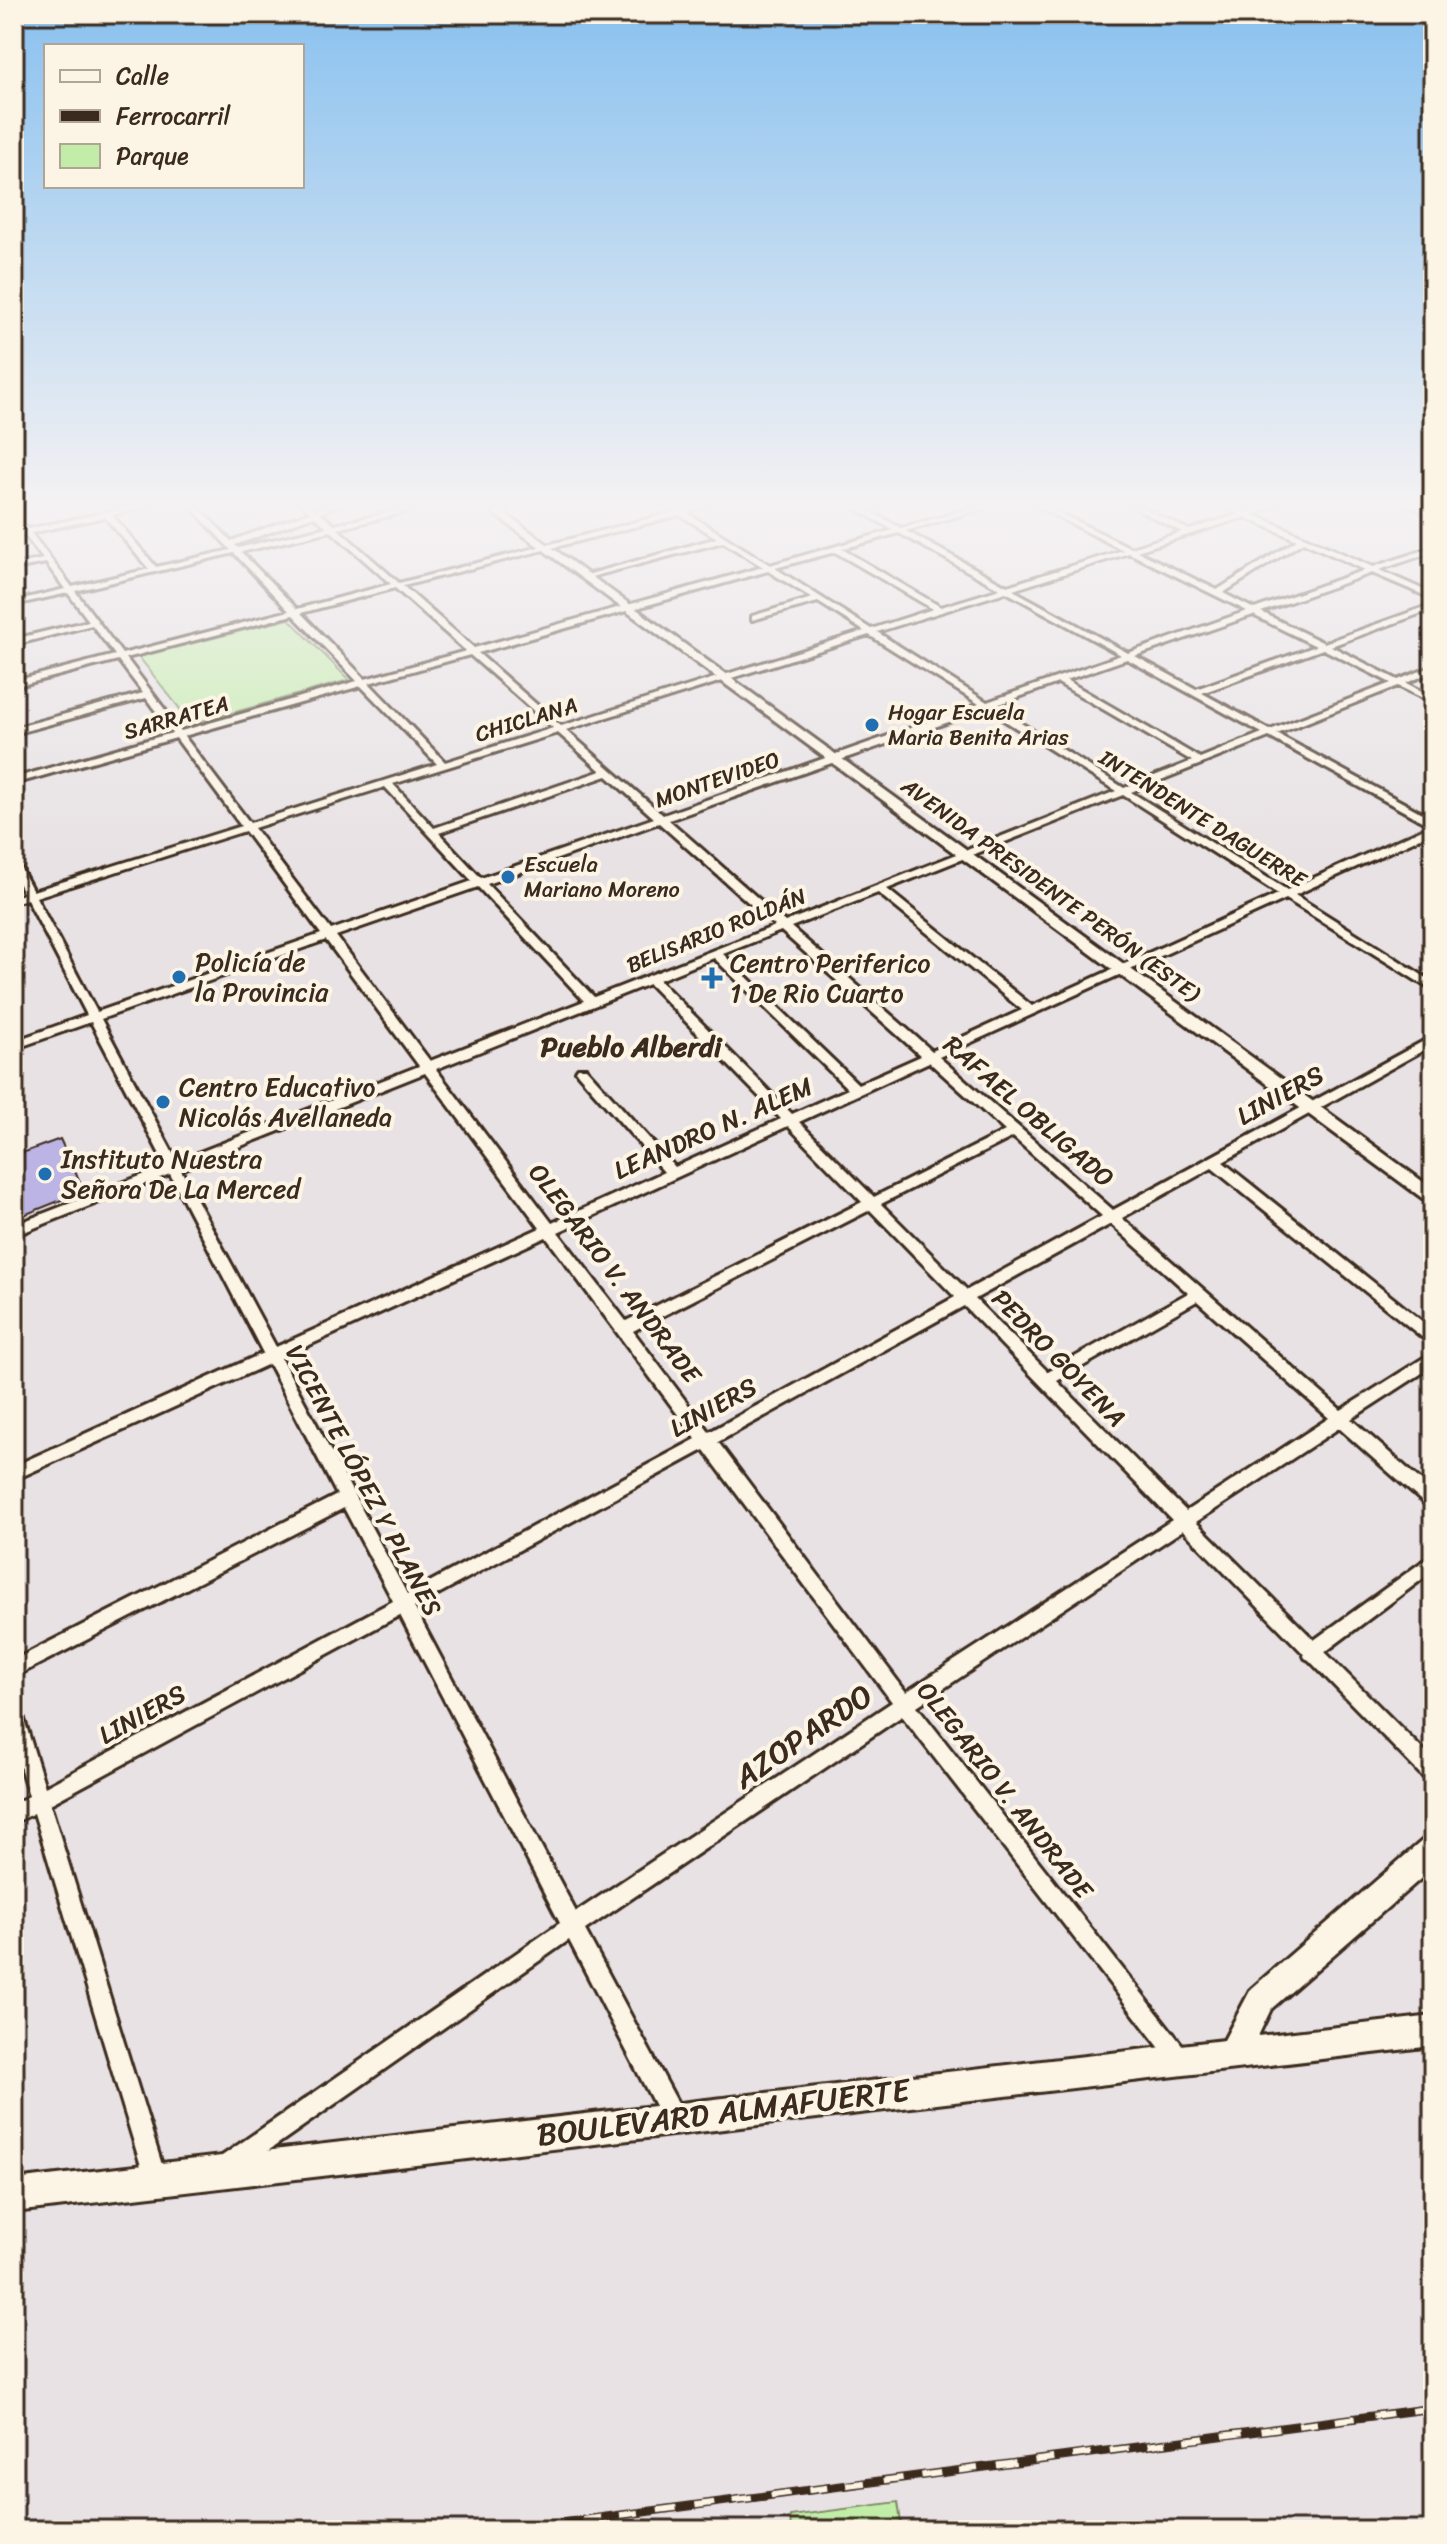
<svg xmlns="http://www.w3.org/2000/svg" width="1447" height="2544" font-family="Sriracha,sans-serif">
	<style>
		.green { fill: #c2eda9; stroke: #7e8c64; stroke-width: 2 }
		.building { fill: #bbb4e5; stroke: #3b2a1e; stroke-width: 2 }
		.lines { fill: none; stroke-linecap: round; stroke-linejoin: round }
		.street-casing { stroke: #3b2a1e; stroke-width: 6 }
		.secondary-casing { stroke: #3b2a1e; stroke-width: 6 }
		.street { fill: #fcf5e5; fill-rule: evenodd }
		.secondary { fill: #fcf5e5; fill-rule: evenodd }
		.rail-casing { stroke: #3b2a1e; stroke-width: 9 }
		.rail { stroke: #fcf5e5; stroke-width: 6; stroke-dasharray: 19; stroke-linecap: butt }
		.poi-dot { fill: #1f6fb2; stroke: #fcf5e5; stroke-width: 3 }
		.labels { text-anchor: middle; stroke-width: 8; stroke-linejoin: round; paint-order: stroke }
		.far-poi-label { font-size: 22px; fill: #3b2a1e; stroke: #fcf5e5; text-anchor: start }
		.far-street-label { font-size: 22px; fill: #3b2a1e; stroke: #fcf5e5 }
		.poi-label { font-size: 26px; fill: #3b2a1e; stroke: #fcf5e5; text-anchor: start }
		.street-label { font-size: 26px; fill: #3b2a1e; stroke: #fcf5e5 }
		.neighbourhood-label { font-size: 28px; font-weight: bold; fill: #3b2a1e; stroke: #fcf5e5 }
		.near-street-label { font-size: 32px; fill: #3b2a1e; stroke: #fcf5e5 }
	</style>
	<rect width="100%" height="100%" fill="#e8e2e5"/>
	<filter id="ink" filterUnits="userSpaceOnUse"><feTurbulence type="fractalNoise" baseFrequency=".0125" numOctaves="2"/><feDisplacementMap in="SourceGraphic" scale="16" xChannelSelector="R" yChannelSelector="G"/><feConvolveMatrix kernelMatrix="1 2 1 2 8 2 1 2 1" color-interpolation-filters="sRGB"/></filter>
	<g filter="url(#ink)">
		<path class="green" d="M 289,619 L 349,680 L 192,724 L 139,657 Z
			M 898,2502 L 902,2530 L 791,2530 L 790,2516 Z"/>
		<path class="building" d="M 60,1139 L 84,1191 L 19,1217 L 14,1206 L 14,1156 Z"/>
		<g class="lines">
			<g class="street-casing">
				<path id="street" d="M 145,504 L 158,504 L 112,515 L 156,567 L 231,550 L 188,504 L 195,504 L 231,541 L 310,512 L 302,504 L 309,504 L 316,510 L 332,504 L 341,504 L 320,513 L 334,525 L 426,504 L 437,504 L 338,529 L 399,583 L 675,512 L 665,504 L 673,504 L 682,510 L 706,504 L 716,504 L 687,513 L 770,565 L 893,530 L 848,504 L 856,504 L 901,528 L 988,504 L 998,504 L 906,531 L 1007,586 L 1123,550 L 1033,504 L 1041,504 L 1131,548 L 1182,532 L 1127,504 L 1135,504 L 1189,530 L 1239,514 L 1220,504 L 1228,504 L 1246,512 L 1271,504 L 1281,504 L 1253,514 L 1373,567 L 1433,547 L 1433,552 L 1379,570 L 1433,594 L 1433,599 L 1372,573 L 1261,612 L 1324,643 L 1433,604 L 1433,609 L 1331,646 L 1398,680 L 1433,666 L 1433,672 L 1406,683 L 1433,697 L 1433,703 L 1398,686 L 1277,734 L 1433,819 L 1433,832 L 1295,895 L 1433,982 L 1433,991 L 1286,899 L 939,1057 L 1113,1210 L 1433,1036 L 1433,1045 L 1223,1162 L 1433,1330 L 1433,1344 L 1428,1342 L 1212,1168 L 1122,1218 L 1341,1410 L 1433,1352 L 1433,1366 L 1351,1419 L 1433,1491 L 1433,1508 L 1427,1506 L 1339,1428 L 1196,1522 L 1314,1640 L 1433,1554 L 1433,1571 L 1325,1652 L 1433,1760 L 1433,1782 L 1426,1780 L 1309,1660 L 1305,1658 L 1303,1653 L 1183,1530 L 917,1706 L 1187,2051 L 1190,2058 L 1187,2065 L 1180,2068 L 1173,2065 L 902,1716 L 585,1930 L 681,2109 L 684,2117 L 681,2125 L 673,2128 L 665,2125 L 569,1940 L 238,2172 L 230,2175 L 222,2172 L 219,2164 L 222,2156 L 560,1923 L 400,1615 L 50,1804 L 167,2181 L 164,2189 L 156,2192 L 148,2189 L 34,1813 L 14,1823 L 14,1804 L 29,1796 L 14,1746 L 14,1707 L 20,1710 L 23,1716 L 45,1787 L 393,1601 L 344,1508 L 14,1677 L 14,1660 L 337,1495 L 269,1364 L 14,1480 L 14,1466 L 263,1353 L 170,1174 L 14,1236 L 14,1225 L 166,1166 L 91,1022 L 14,1049 L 14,1041 L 87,1015 L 27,899 L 14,903 L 14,897 L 24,894 L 14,875 L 14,862 L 19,865 L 33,891 L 241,826 L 176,738 L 14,784 L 14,778 L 172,733 L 146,698 L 14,734 L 14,728 L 143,693 L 118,660 L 14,687 L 14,681 L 115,655 L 92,625 L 14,645 L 14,639 L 89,621 L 68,593 L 14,605 L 14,601 L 65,589 L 46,563 L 14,569 L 14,565 L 43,559 L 24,534 L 14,536 L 14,532 L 21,530 L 14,520 L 14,513 L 28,529 ZM 680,515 L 717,538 L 583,576 L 587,578 L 723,542 L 763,567 L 474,648 L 403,586 ZM 314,516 L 327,527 L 238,548 L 235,545 ZM 105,517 L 149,569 L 72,587 L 31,533 ZM 1245,517 L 1297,540 L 1217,590 L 1137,551 ZM 331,531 L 391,584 L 297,609 L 241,552 ZM 899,533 L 1000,589 L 941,607 L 842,549 ZM 1303,542 L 1365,570 L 1254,609 L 1223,593 ZM 835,552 L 933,609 L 871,629 L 775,568 ZM 234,553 L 289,611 L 122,654 L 75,591 ZM 1129,553 L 1247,611 L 1128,653 L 1013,590 ZM 768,571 L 812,598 L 752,616 L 752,620 L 818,602 L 864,631 L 561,726 L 478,653 ZM 395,588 L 466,651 L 365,679 L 301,613 ZM 1006,592 L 1121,655 L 987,702 L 877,632 ZM 293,615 L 357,681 L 181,731 L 126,658 ZM 1253,615 L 1316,646 L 1196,689 L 1135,656 ZM 869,635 L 979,704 L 663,815 L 566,730 ZM 1323,649 L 1391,683 L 1270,730 L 1202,693 ZM 470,655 L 553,728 L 445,762 L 369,683 ZM 1127,659 L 1262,733 L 1200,758 L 1066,680 ZM 1058,683 L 1192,761 L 1124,788 L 994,706 ZM 361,686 L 437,764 L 250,823 L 184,736 ZM 986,709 L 1116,791 L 785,922 L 669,820 ZM 558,733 L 601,771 L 434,828 L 393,784 ZM 1269,737 L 1429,825 L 1431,825 L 1287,890 L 1131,792 ZM 607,776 L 654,818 L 481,878 L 439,833 ZM 385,787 L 472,881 L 331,930 L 254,828 ZM 1123,795 L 1278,894 L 1032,1006 L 887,889 ZM 659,823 L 775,926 L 594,997 L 487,884 ZM 245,831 L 321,934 L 97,1012 L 36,897 ZM 478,887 L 584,1001 L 430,1061 L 336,936 ZM 878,893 L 1022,1010 L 932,1051 L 791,927 ZM 781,931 L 921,1056 L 858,1084 L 723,954 ZM 326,940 L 419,1066 L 177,1161 L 101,1019 ZM 714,958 L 848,1089 L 792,1114 L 659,980 ZM 649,984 L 781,1119 L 675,1167 L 586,1068 L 578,1068 L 576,1071 L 578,1074 L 664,1172 L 552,1223 L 436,1069 ZM 929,1062 L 1005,1131 L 874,1197 L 799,1122 ZM 425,1073 L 540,1228 L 276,1347 L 181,1170 ZM 788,1126 L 862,1202 L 626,1321 L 558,1232 ZM 1013,1137 L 1102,1216 L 967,1290 L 881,1204 ZM 870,1210 L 955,1297 L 709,1432 L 633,1331 ZM 1111,1224 L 1188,1293 L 1048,1372 L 975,1299 ZM 546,1237 L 696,1439 L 407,1594 L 281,1358 ZM 1197,1301 L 1329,1418 L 1186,1511 L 1057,1381 ZM 964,1306 L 1172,1520 L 906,1692 L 718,1442 ZM 704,1450 L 892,1702 L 576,1912 L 414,1607 Z
					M 1404,504 L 1414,504 L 1433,511 L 1433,516 Z"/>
			</g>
			<g class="secondary-casing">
				<path id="secondary" d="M 481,504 L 492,504 L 1433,1189 L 1433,1206 Z
					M 1433,1836 L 1433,1868 L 1271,2009 L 1258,2036 L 1433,2016 L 1433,2046 L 14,2212 L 14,2180 L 1224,2040 L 1251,1989 L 1423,1840 Z"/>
			</g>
			<use href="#street" class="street"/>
			<use href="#secondary" class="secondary"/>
			<g class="rail-casing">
				<path id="rail" d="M 507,2530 L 1433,2408"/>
			</g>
			<use href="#rail" class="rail"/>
		</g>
	</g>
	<linearGradient id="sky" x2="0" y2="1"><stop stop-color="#89c1ef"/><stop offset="0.59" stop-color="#f5f2f3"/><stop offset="1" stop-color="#f5f2f3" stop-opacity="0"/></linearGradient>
	<rect width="1447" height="860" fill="url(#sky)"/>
	<g class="poi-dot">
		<circle cx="872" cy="725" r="8"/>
		<circle cx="508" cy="877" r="8"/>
		<circle cx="179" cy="977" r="8"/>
		<path d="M708 966h8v8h8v8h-8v8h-8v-8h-8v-8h8z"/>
		<circle cx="163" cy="1102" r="8"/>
		<circle cx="45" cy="1174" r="8"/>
	</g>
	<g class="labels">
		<g class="far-poi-label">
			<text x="888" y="720">Hogar Escuela<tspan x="888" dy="25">Maria Benita Arias</tspan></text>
			<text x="524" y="872">Escuela<tspan x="524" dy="25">Mariano Moreno</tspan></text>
		</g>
		<g class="far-street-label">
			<text transform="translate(176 717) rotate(-16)" y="8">SARRATEA</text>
			<text transform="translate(526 719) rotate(-17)" y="8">CHICLANA</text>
			<text transform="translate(717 779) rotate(-19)" y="8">MONTEVIDEO</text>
			<text transform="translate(1203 818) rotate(32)" y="8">INTENDENTE DAGUERRE</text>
			<text transform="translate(1051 889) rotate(36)" y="8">AVENIDA PRESIDENTE PERÓN (ESTE)</text>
			<text transform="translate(716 930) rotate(-22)" y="8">BELISARIO ROLDÁN</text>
		</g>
		<g class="poi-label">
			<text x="195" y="971">Policía de<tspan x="195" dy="30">la Provincia</tspan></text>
			<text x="730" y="972">Centro Periferico<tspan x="730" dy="30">1 De Rio Cuarto</tspan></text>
			<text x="179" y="1096">Centro Educativo<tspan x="179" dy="30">Nicolás Avellaneda</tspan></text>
			<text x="61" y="1168">Instituto Nuestra<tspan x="61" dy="30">Señora De La Merced</tspan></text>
		</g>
		<g class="street-label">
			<text transform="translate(1280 1095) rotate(-29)" y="9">LINIERS</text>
			<text transform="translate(1029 1111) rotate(41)" y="9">RAFAEL OBLIGADO</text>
			<text transform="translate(713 1128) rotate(-24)" y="9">LEANDRO N. ALEM</text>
			<text transform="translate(615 1273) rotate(53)" y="9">OLEGARIO V. ANDRADE</text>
			<text transform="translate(1059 1358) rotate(46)" y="9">PEDRO GOYENA</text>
			<text transform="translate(713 1407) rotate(-29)" y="9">LINIERS</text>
			<text transform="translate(364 1480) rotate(62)" y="9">VICENTE LÓPEZ Y PLANES</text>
			<text transform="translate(142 1714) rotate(-29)" y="9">LINIERS</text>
			<text transform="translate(1005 1790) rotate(52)" y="9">OLEGARIO V. ANDRADE</text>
		</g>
		<g class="neighbourhood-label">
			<text x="631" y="1056">Pueblo Alberdi</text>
		</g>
		<g class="near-street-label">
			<text transform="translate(803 1736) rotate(-34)" y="11">AZOPARDO</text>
			<text transform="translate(723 2112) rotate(-7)" y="11">BOULEVARD ALMAFUERTE</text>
		</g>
	</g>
	<rect width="1447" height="2544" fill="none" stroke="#fcf5e5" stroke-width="48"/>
	<rect x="24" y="24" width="1399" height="2496" fill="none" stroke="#3b2a1e" stroke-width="3" filter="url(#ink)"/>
	<rect x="44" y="44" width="260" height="144" fill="#fcf5e5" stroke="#afa495" stroke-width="2"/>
	<rect x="60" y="70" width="40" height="12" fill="#fcf5e5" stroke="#afa495" stroke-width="2"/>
	<text x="116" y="84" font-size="24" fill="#3b2a1e">Calle</text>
	<rect x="60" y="110" width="40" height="12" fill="#3b2a1e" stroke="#afa495" stroke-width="2"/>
	<text x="116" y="124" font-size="24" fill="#3b2a1e">Ferrocarril</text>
	<rect x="60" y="144" width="40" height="24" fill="#c2eda9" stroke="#afa495" stroke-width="2"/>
	<text x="116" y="164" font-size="24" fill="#3b2a1e">Parque</text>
</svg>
